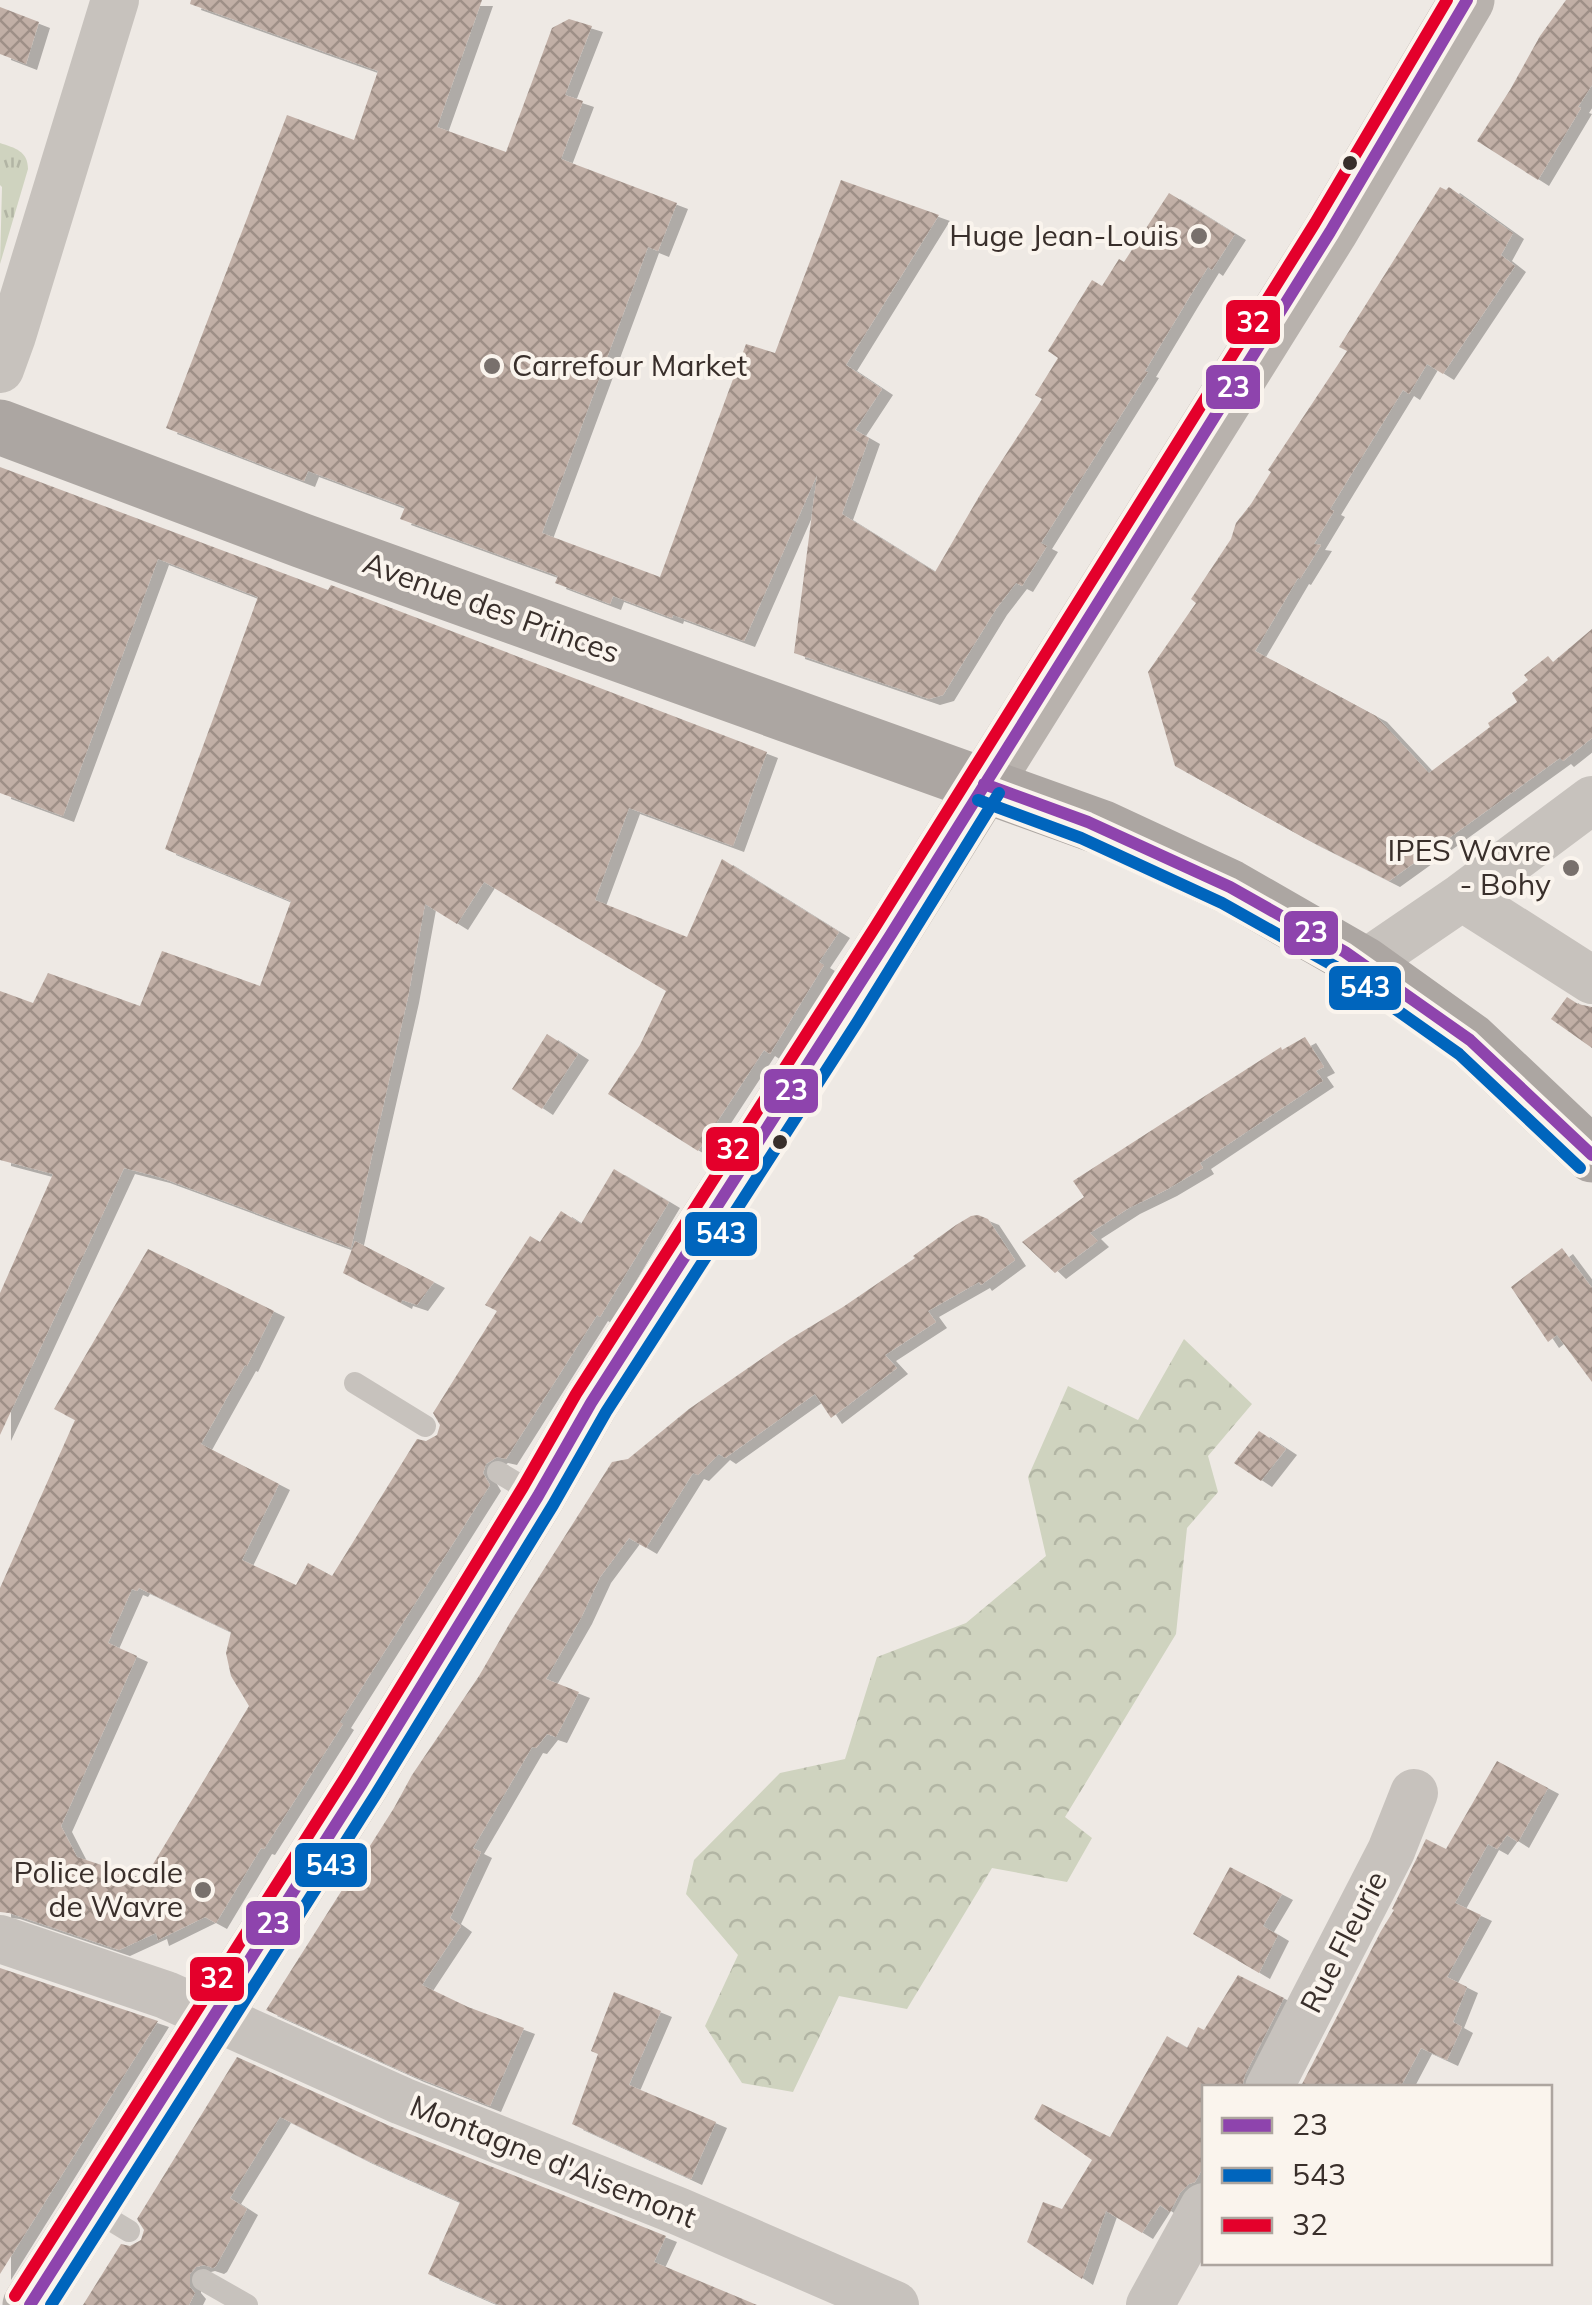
<svg xmlns="http://www.w3.org/2000/svg" width="1592" height="2305" font-family="Mulish,sans-serif">
	<style>
		.grass { fill: url(#grass-tufts) }
		.forest { fill: url(#forest-crowns) }
		.building { fill: url(#building-cross-hatch); fill-rule: evenodd; filter: url(#shadow) }
		.lines { fill: none; stroke-linecap: round; stroke-linejoin: round }
		.service { stroke: #c7c2bd; stroke-width: 22 }
		.minor { stroke: #c7c2bd; stroke-width: 48 }
		.secondary { stroke: #b8b2ad; stroke-width: 55 }
		.primary { stroke: #aca6a2; stroke-width: 55 }
		.bus-1-casing { stroke: #faf4ed; stroke-width: 20 }
		.bus-2-casing { stroke: #faf4ed; stroke-width: 20 }
		.bus-3-casing { stroke: #faf4ed; stroke-width: 20 }
		.bus-1 { stroke: #8e44ad; stroke-width: 12 }
		.bus-2 { stroke: #0065bd; stroke-width: 12 }
		.bus-3 { stroke: #e4002b; stroke-width: 12 }
		.bus-dot { fill: #392f2b; stroke: #faf4ed; stroke-width: 4 }
		.poi-dot { fill: #78706c; stroke: #faf4ed; stroke-width: 4 }
		.labels { text-anchor: middle; stroke-width: 8; stroke-linejoin: round; paint-order: stroke }
		.poi-label { font-size: 30px; fill: #392f2b; stroke: #faf4ed; text-anchor: end }
		.street-label { font-size: 30px; fill: #392f2b; stroke: #faf4ed }
		.line-badge { stroke: #faf4ed; stroke-width: 4 }
		.badge-label { font-size: 28px; text-anchor: middle; font-weight: bold; fill: #fff }
	</style>
	<defs>
		<pattern id="grass-tufts" width="24" height="20" patternUnits="userSpaceOnUse" patternTransform="scale(2.5)"><rect width="24" height="20" fill="#cfd3bf"/><path d="M3 7l-1-3M5 7V3M7 7l1-3M15 17l-1-3M17 17v-4M19 17l1-3" fill="none" stroke="#b2b5a4"/></pattern>
		<pattern id="forest-crowns" width="20" height="18" patternUnits="userSpaceOnUse" patternTransform="scale(2.5)"><rect width="20" height="18" fill="#cfd3bf"/><path d="M2 6a3 3 0 1 1 6 0M12 15a3 3 0 1 1 6 0" fill="none" stroke="#b2b5a4"/></pattern>
		<pattern id="building-cross-hatch" width="8" height="8" patternUnits="userSpaceOnUse" patternTransform="scale(2.5)"><rect width="8" height="8" fill="#c1afa6"/><path d="M0 0l8 8M0 8l8-8" fill="none" stroke="#9e8f87"/></pattern>
		<filter id="shadow"><feDropShadow dx="11" dy="6" stdDeviation="0" flood-color="#0004"/></filter>
	</defs>
	<rect width="100%" height="100%" fill="#eee9e4"/>
	<path class="grass" d="M 0,143 C 15,148 28,151 28,169 L 0,264 L 2,187 L 0,185 Z"/>
	<path class="forest" d="M 1184,1339 L 1252,1404 L 1208,1456 L 1218,1492 L 1187,1528 L 1176,1634 L 1065,1817 L 1092,1838 L 1067,1882 L 992,1868 L 907,2009 L 839,1996 L 793,2092 L 742,2083 L 705,2026 L 738,1955 L 686,1894 L 694,1860 L 780,1773 L 845,1759 L 877,1657 L 966,1623 L 1046,1556 L 1028,1477 L 1068,1386 L 1138,1420 Z"/>
	<path class="building" d="M 191,0 L 482,0 L 437,127 L 506,152 L 552,28 L 569,19 L 592,26 L 565,95 L 583,101 L 561,159 L 677,203 L 658,251 L 648,247 L 542,533 L 660,577 L 746,344 L 775,353 L 841,180 L 939,215 L 846,365 L 882,389 L 855,430 L 869,438 L 842,514 L 935,572 L 984,488 L 1042,399 L 1035,395 L 1058,358 L 1048,351 L 1092,280 L 1102,286 L 1119,259 L 1124,262 L 1169,193 L 1235,234 L 1212,270 L 1208,267 L 1187,301 L 1145,371 L 1148,372 L 1041,543 L 1047,546 L 1022,586 L 1016,583 L 996,609 L 943,695 L 929,699 L 794,653 L 817,475 L 744,641 L 673,615 L 672,618 L 613,596 L 610,604 L 555,583 L 558,576 L 400,519 L 405,507 L 308,471 L 304,481 L 166,428 L 287,115 L 354,140 L 378,71 L 190,4 Z
		M 1566,0 L 1592,0 L 1592,85 L 1578,107 L 1581,108 L 1538,180 L 1477,141 L 1510,90 L 1540,36 Z
		M 0,7 L 39,22 L 26,64 L 0,54 Z
		M 1440,187 L 1446,190 L 1449,187 L 1513,233 L 1501,255 L 1515,266 L 1443,374 L 1427,364 L 1409,394 L 1403,390 L 1330,509 L 1334,511 L 1314,544 L 1321,545 L 1300,579 L 1298,578 L 1255,651 L 1376,716 L 1429,773 L 1490,727 L 1488,723 L 1517,702 L 1512,693 L 1528,680 L 1524,675 L 1548,656 L 1553,662 L 1592,629 L 1592,738 L 1563,761 L 1560,758 L 1389,881 L 1306,839 L 1175,766 L 1148,672 L 1196,603 L 1191,599 L 1231,539 L 1236,523 L 1251,504 L 1271,472 L 1268,470 L 1347,351 L 1339,347 Z
		M 0,467 L 328,590 L 331,585 L 767,752 L 733,846 L 629,808 L 595,900 L 687,937 L 722,859 L 839,932 L 819,962 L 824,965 L 770,1054 L 764,1050 L 698,1151 L 608,1094 L 640,1045 L 666,991 L 484,882 L 457,924 L 425,904 L 408,997 L 351,1248 L 159,1177 L 124,1168 L 0,1435 L 0,1293 L 53,1174 L 0,1160 L 0,991 L 33,1003 L 48,973 L 140,1006 L 162,951 L 260,986 L 291,901 L 165,849 L 258,597 L 158,559 L 63,816 L 0,793 Z
		M 1567,997 L 1578,1004 L 1592,1007 L 1592,1048 L 1551,1019 Z
		M 547,1034 L 578,1054 L 542,1109 L 512,1089 Z
		M 1305,1037 L 1324,1067 L 1316,1071 L 1323,1081 L 1200,1163 L 1203,1168 L 1166,1190 L 1129,1208 L 1090,1233 L 1098,1241 L 1055,1273 L 1022,1242 L 1084,1197 L 1073,1181 L 1281,1047 L 1282,1050 Z
		M 614,1169 L 669,1202 L 600,1317 L 597,1315 L 506,1459 L 497,1457 L 486,1464 L 483,1473 L 490,1485 L 340,1722 L 343,1724 L 264,1849 L 261,1848 L 216,1923 L 205,1917 L 158,1940 L 156,1933 L 119,1950 L 9,1913 L 0,1912 L 0,1588 L 75,1420 L 54,1409 L 148,1249 L 274,1311 L 247,1366 L 245,1365 L 201,1444 L 279,1484 L 242,1560 L 296,1585 L 308,1563 L 332,1576 L 417,1439 L 426,1441 L 437,1435 L 440,1425 L 433,1413 L 497,1311 L 485,1305 L 530,1236 L 540,1242 L 561,1211 L 581,1224 ZM 139,1588 L 231,1632 L 226,1653 L 231,1676 L 249,1706 L 144,1879 L 77,1857 L 61,1826 L 137,1656 L 108,1643 L 132,1589 L 137,1591 Z
		M 978,1215 L 988,1219 L 1015,1260 L 981,1285 L 979,1282 L 928,1311 L 936,1322 L 885,1355 L 897,1368 L 831,1418 L 815,1394 L 725,1458 L 719,1454 L 698,1475 L 693,1473 L 646,1548 L 629,1538 L 600,1577 L 581,1618 L 546,1679 L 579,1692 L 556,1737 L 547,1734 L 536,1748 L 532,1747 L 473,1848 L 481,1852 L 450,1918 L 461,1926 L 422,1985 L 468,2007 L 524,2028 L 490,2106 L 413,2076 L 266,2010 L 394,1808 L 412,1775 L 479,1676 L 511,1621 L 612,1462 L 628,1459 L 689,1409 L 790,1339 L 843,1307 L 915,1258 L 913,1256 L 956,1225 L 971,1216 Z
		M 355,1241 L 434,1282 L 417,1305 L 402,1300 L 401,1303 L 343,1273 Z
		M 1562,1248 L 1592,1288 L 1592,1382 L 1557,1335 L 1548,1342 L 1511,1287 Z
		M 1259,1431 L 1286,1449 L 1261,1481 L 1234,1463 Z
		M 1497,1761 L 1548,1788 L 1518,1842 L 1507,1835 L 1497,1849 L 1488,1844 L 1455,1903 L 1481,1915 L 1447,1977 L 1467,1987 L 1453,2022 L 1462,2027 L 1447,2060 L 1421,2048 L 1400,2088 L 1300,2088 L 1381,1931 L 1394,1910 L 1392,1909 L 1426,1839 L 1446,1849 Z
		M 1230,1867 L 1282,1894 L 1263,1926 L 1278,1935 L 1259,1973 L 1193,1934 Z
		M 0,1968 L 158,2021 L 0,2274 Z
		M 1238,1975 L 1284,1998 L 1245,2075 L 1242,2088 L 1204,2088 L 1204,2166 L 1195,2182 L 1189,2184 L 1180,2193 L 1170,2212 L 1160,2205 L 1142,2233 L 1106,2211 L 1082,2279 L 1027,2242 L 1043,2202 L 1062,2209 L 1092,2160 L 1034,2119 L 1042,2104 L 1110,2137 L 1167,2036 L 1187,2048 L 1198,2027 L 1204,2030 Z
		M 614,1992 L 661,2011 L 629,2085 L 716,2122 L 691,2179 L 572,2124 L 598,2054 L 591,2051 Z
		M 237,2057 L 392,2127 L 666,2236 L 654,2262 L 757,2305 L 499,2305 L 428,2274 L 460,2202 L 362,2158 L 280,2117 L 230,2198 L 247,2209 L 216,2266 L 213,2268 L 204,2265 L 196,2267 L 190,2274 L 190,2287 L 195,2293 L 189,2305 L 83,2305 L 121,2244 L 130,2246 L 141,2240 L 144,2230 L 137,2219 Z"/>
	<g class="lines">
		<path class="service" d="M 355,1383 L 425,1426
			M 498,1472 L 538,1496
			M 91,2208 L 129,2231
			M 203,2280 L 247,2305"/>
		<path class="minor" d="M 0,369 L 12,336 L 115,0
			M 1462,897 L 1592,980
			M 1364,964 L 1462,897 L 1592,800
			M 0,1939 L 166,1995 L 402,2101 L 678,2211 L 895,2305
			M 1269,2088 L 1391,1851 L 1414,1793
			M 1150,2305 L 1204,2207"/>
		<path class="secondary" d="M 30,2305 L 361,1785 L 538,1496 L 591,1403 L 890,936 L 1276,318 L 1330,232 L 1467,0"/>
		<path class="primary" d="M 0,427 L 303,541 L 1103,828 L 1230,887 L 1364,964 L 1470,1040 L 1592,1155"/>
		<g class="bus-1-casing">
			<path id="bus-1" d="M 984,784 L 1088,822 L 1230,887 L 1345,952 L 1470,1040 L 1592,1155
				M 30,2305 L 361,1785 L 538,1496 L 591,1403 L 890,936 L 1330,232 L 1467,0"/>
		</g>
		<g class="bus-2-casing">
			<path id="bus-2" d="M 978,800 L 1081,838 L 1222,903 L 1336,967 L 1459,1054 L 1580,1168
				M 51,2305 L 376,1794 L 553,1505 L 606,1412 L 858,1021 L 999,793"/>
		</g>
		<g class="bus-3-casing">
			<path id="bus-3" d="M 15,2296 L 346,1776 L 523,1487 L 576,1394 L 875,927 L 1315,223 L 1447,0"/>
		</g>
		<use href="#bus-1" class="bus-1"/>
		<use href="#bus-2" class="bus-2"/>
		<use href="#bus-3" class="bus-3"/>
	</g>
	<g class="bus-dot">
		<circle cx="1350" cy="163" r="9"/>
		<circle cx="780" cy="1142" r="9"/>
	</g>
	<g class="poi-dot">
		<circle cx="1199" cy="236" r="10"/>
		<circle cx="492" cy="366" r="10"/>
		<circle cx="1571" cy="868" r="10"/>
		<circle cx="203" cy="1890" r="10"/>
	</g>
	<g class="labels">
		<g class="poi-label">
			<text x="1179" y="246">Huge Jean-Louis</text>
			<text x="512" y="376" text-anchor="start">Carrefour Market</text>
			<text x="1551" y="861">IPES Wavre<tspan x="1551" dy="34">- Bohy</tspan></text>
			<text x="183" y="1883">Police locale<tspan x="183" dy="34">de Wavre</tspan></text>
		</g>
		<g class="street-label">
			<text transform="translate(491 608) rotate(20)" y="10">Avenue des Princes</text>
			<text transform="translate(1344 1942) rotate(-63)" y="10">Rue Fleurie</text>
			<text transform="translate(553 2162) rotate(22)" y="10">Montagne d'Aisemont</text>
		</g>
	</g>
	<g class="line-badge">
		<rect x="1224" y="298" width="58" height="48" rx="10" fill="#e4002b"/>
		<rect x="1204" y="363" width="58" height="48" rx="10" fill="#8e44ad"/>
		<rect x="1282" y="909" width="58" height="48" rx="10" fill="#8e44ad"/>
		<rect x="1327" y="964" width="76" height="48" rx="10" fill="#0065bd"/>
		<rect x="762" y="1067" width="58" height="48" rx="10" fill="#8e44ad"/>
		<rect x="704" y="1125" width="57" height="48" rx="10" fill="#e4002b"/>
		<rect x="683" y="1210" width="76" height="48" rx="10" fill="#0065bd"/>
		<rect x="293" y="1841" width="76" height="48" rx="10" fill="#0065bd"/>
		<rect x="244" y="1899" width="58" height="48" rx="10" fill="#8e44ad"/>
		<rect x="188" y="1955" width="58" height="48" rx="10" fill="#e4002b"/>
	</g>
	<g class="badge-label">
		<text x="1253" y="332">32</text>
		<text x="1233" y="397">23</text>
		<text x="1311" y="942">23</text>
		<text x="1365" y="997">543</text>
		<text x="791" y="1100">23</text>
		<text x="733" y="1159">32</text>
		<text x="721" y="1243">543</text>
		<text x="331" y="1875">543</text>
		<text x="273" y="1933">23</text>
		<text x="217" y="1988">32</text>
	</g>
	<rect x="1202" y="2085" width="350" height="180" fill="#faf4ed" stroke="#ada59f" stroke-width="2.5"/>
	<rect x="1222" y="2118" width="50" height="15" fill="#8e44ad" stroke="#ada59f" stroke-width="2.5"/>
	<text x="1292" y="2135" font-size="30" fill="#392f2b">23</text>
	<rect x="1222" y="2168" width="50" height="15" fill="#0065bd" stroke="#ada59f" stroke-width="2.5"/>
	<text x="1292" y="2185" font-size="30" fill="#392f2b">543</text>
	<rect x="1222" y="2218" width="50" height="15" fill="#e4002b" stroke="#ada59f" stroke-width="2.5"/>
	<text x="1292" y="2235" font-size="30" fill="#392f2b">32</text>
</svg>
